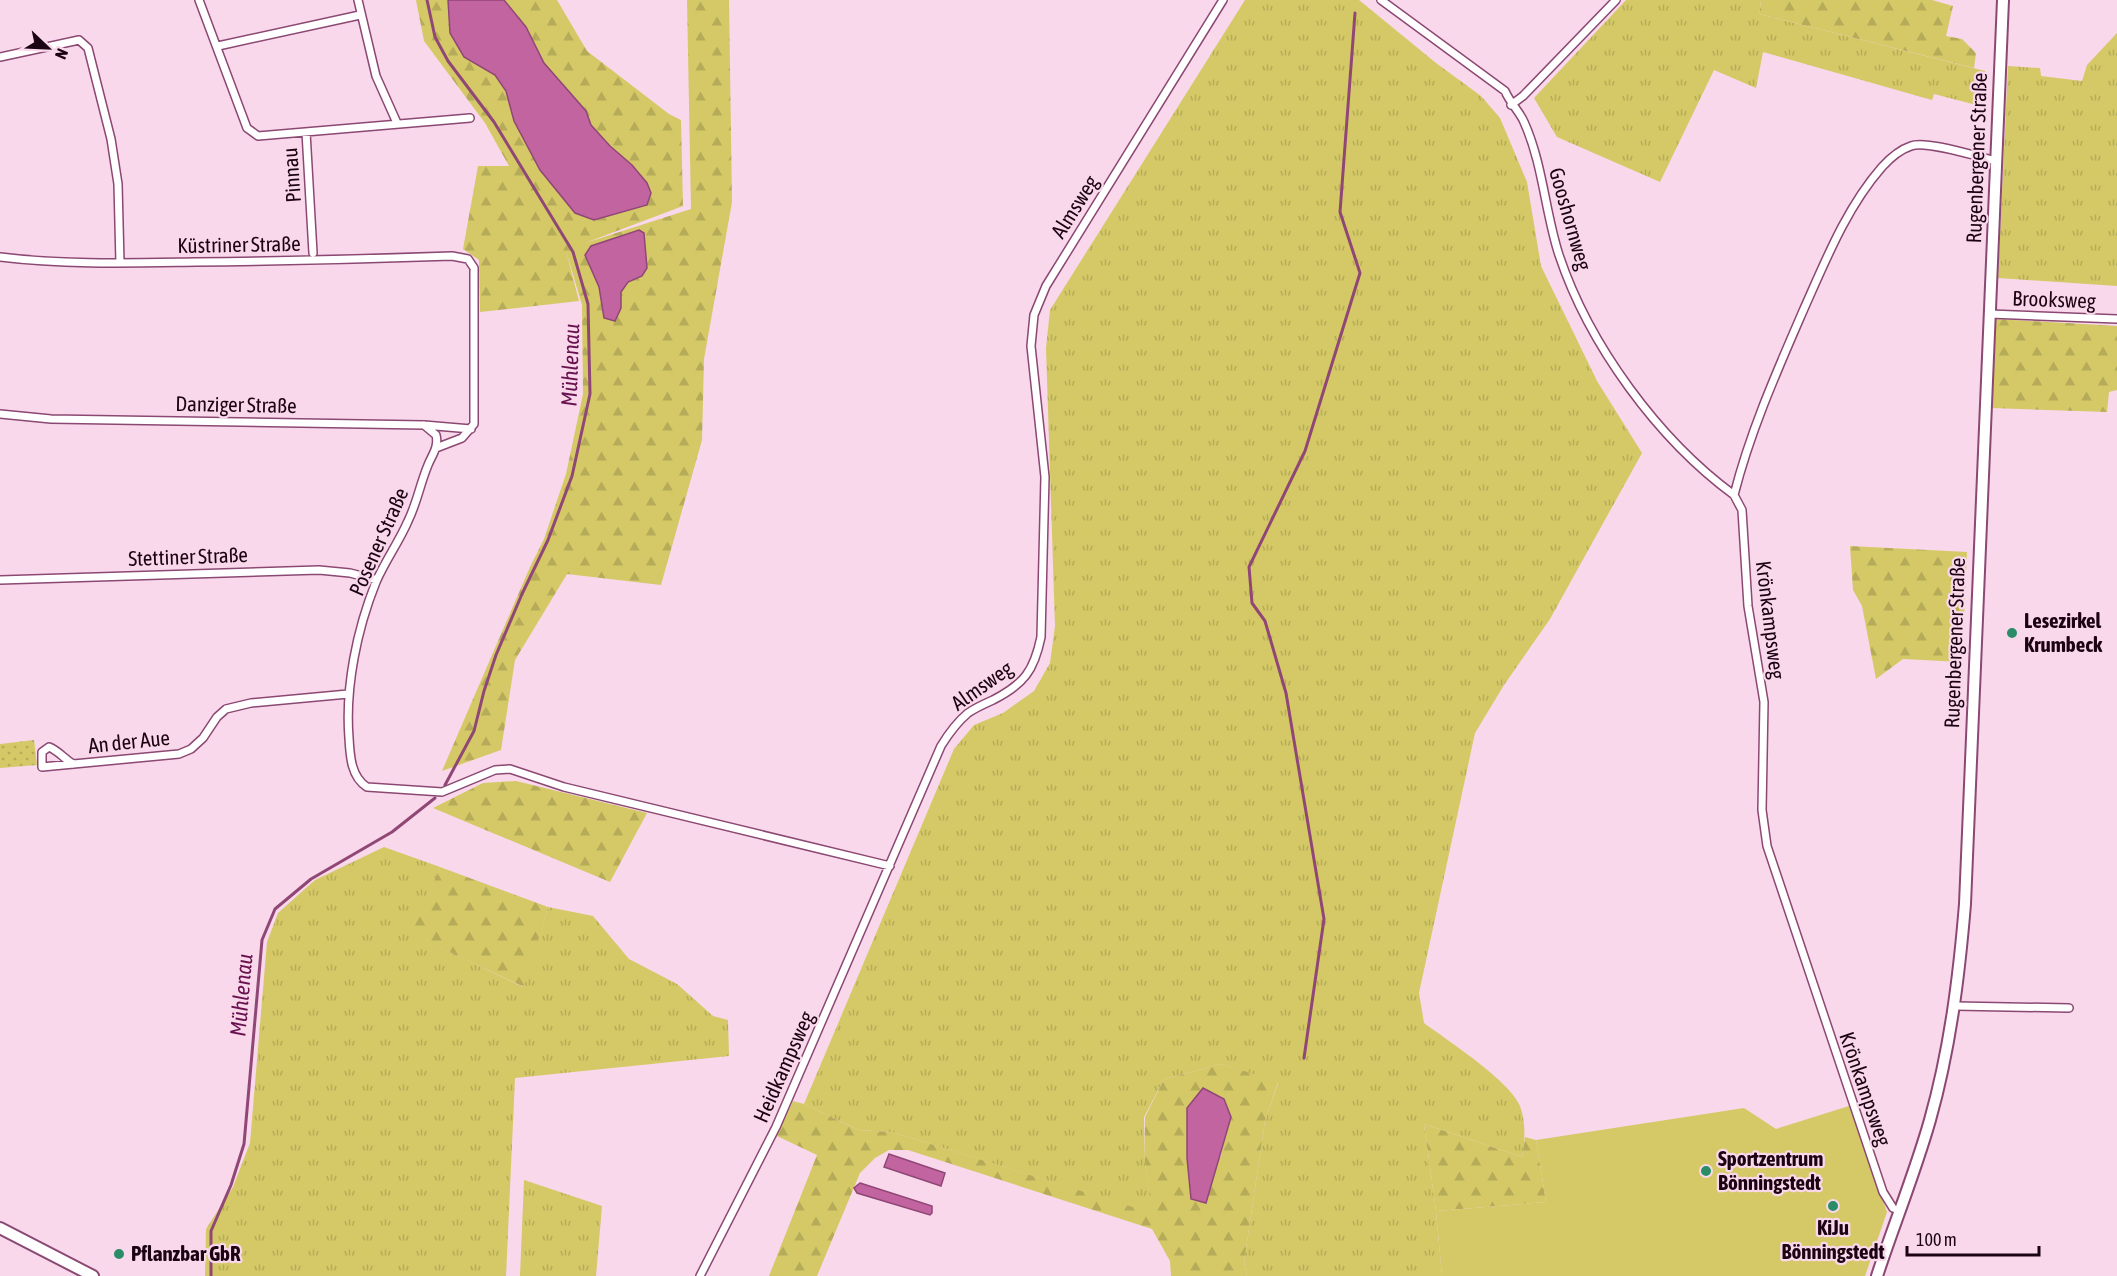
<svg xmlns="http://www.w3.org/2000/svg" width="2117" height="1276" font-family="'Asap Condensed',sans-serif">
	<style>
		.grass { fill: url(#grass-tufts) }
		.forest { fill: url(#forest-firs); fill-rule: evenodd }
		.park { fill: url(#park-dots) }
		.pitch { fill: #d4c966 }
		.water { fill: #c264a0; stroke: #904776; stroke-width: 1.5 }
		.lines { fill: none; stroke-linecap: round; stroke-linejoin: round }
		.stream { stroke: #904776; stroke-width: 3 }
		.minor-casing { stroke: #8b4872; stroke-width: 10 }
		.secondary-casing { stroke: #8b4872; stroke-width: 14 }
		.primary-casing { stroke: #8b4872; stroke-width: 14 }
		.minor { stroke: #fff; stroke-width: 7 }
		.secondary { stroke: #fff; stroke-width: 10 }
		.primary { stroke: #fff; stroke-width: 10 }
		.poi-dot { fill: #2b8d67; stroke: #f8d8ea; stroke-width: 2 }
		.labels { text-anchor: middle; stroke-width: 4.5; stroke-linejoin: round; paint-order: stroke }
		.street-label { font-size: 21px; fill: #1c0313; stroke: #f8d8ea }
		.poi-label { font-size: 21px; font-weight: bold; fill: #1c0313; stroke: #f8d8ea; text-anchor: start }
		.water-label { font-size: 22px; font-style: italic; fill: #69114f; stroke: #f8d8ea }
	</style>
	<defs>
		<pattern id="grass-tufts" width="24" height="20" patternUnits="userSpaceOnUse" patternTransform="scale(1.5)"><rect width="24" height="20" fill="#d4c966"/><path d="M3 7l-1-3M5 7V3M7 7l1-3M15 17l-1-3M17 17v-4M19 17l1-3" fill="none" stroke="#b5ab58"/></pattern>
		<pattern id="forest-firs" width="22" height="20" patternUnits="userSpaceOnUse" patternTransform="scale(1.5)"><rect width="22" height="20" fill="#d4c966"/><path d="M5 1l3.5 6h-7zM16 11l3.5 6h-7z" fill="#b5ab58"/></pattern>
		<pattern id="park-dots" width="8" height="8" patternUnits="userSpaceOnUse" patternTransform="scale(1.5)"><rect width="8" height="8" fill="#d4c966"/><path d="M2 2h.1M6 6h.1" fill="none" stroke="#b5ab58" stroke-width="1.8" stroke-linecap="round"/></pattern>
	</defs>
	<rect width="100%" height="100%" fill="#f8d8ea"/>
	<path class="grass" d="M 1245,0 L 1359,0 L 1436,63 L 1481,96 L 1500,118 L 1527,182 L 1541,266 L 1597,381 L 1642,453 L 1550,619 L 1504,685 L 1475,733 L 1419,993 L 1424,1023 C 1447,1040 1510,1081 1520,1106 C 1526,1122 1525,1141 1522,1157 L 1424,1124 L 1436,1211 L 1442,1276 L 1247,1276 L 1244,1262 L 1265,1121 L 1278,1083 L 1221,1064 L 1164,1079 L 1144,1117 L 1145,1163 L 1153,1214 L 892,1132 L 858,1130 L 804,1104 L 954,749 L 974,725 L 1003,713 L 1034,691 L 1050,663 L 1055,626 L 1046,348 L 1050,310 Z
		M 1626,0 L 1761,0 L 1759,14 L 1985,71 L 1984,107 L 1934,94 L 1932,100 L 1763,52 L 1756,88 L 1714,70 L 1660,182 L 1557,137 L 1534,98 Z
		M 2117,33 L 2117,286 L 1998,278 L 2008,66 L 2040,68 L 2041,76 L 2082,81 L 2087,65 Z
		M 384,847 L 440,867 L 412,934 L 523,987 L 548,907 L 593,916 L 629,959 L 677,984 L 713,1016 L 728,1020 L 729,1056 L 515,1078 L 506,1276 L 205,1276 L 206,1229 L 233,1187 L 250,1143 L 267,942 L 278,913 L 315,880 Z
		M 524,1180 L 602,1206 L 596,1276 L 520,1276 Z"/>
	<path class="forest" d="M 416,0 L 448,0 L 450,33 L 464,57 L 495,75 L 506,91 L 514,121 L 575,213 L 595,220 L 647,205 L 632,165 L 610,146 L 590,125 L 586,111 L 544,63 L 526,27 L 504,0 L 557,0 L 587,51 L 669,114 L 681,120 L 683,206 L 585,243 L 691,209 L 687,0 L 729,0 L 732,202 L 704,359 L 702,440 L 661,585 L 567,574 L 515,660 L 501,750 L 442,771 L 530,567 L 544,539 L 566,474 L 583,394 L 582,305 L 566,251 L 579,301 L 480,312 L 479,260 L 463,249 L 478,166 L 509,166 L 485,123 L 424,41 ZM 585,255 L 642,276 L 628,282 L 604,318 L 599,287 Z
		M 1761,0 L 1932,0 L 1953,6 L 1946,36 L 1962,39 L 1976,53 L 1974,68 L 1759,14 Z
		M 1995,319 L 2117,326 L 2117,390 L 2109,392 L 2107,412 L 1992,408 Z
		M 1850,546 L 1967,552 L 1962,662 L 1903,659 L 1876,679 L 1862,606 L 1853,590 Z
		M 516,781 L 647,813 L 610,882 L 433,808 L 483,783 Z
		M 440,867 L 548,907 L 524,987 L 411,934 Z
		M 1221,1064 L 1278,1082 L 1265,1121 L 1244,1262 L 1247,1276 L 1171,1276 L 1170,1261 L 1152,1229 L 908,1150 L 889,1150 L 875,1158 L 860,1173 L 817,1276 L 769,1276 L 817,1155 L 777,1136 L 793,1101 L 804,1104 L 858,1130 L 892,1132 L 1152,1213 L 1145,1163 L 1145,1117 L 1164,1079 ZM 1187,1108 L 1231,1118 L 1226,1132 L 1221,1156 L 1191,1199 L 1187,1158 Z
		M 1424,1124 L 1522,1157 L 1525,1137 L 1536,1140 L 1546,1202 L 1436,1211 Z"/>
	<path class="park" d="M 34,740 L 37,765 L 0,768 L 0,744 Z"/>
	<path class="pitch" d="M 1849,1106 L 1887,1212 L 1865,1276 L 1442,1276 L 1436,1211 L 1546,1202 L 1536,1140 L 1744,1108 L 1776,1129 Z"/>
	<path class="water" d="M 448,0 L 504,0 L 526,27 L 544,63 L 586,111 L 591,125 L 610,146 L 632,165 L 647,183 L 651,193 L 647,205 L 594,220 L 575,213 L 540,170 L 514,121 L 506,91 L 495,75 L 464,57 L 450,33 Z
		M 639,230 L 644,233 L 647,268 L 642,276 L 628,282 L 621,292 L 621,308 L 615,321 L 604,318 L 599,287 L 585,255 L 591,246 Z
		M 1203,1088 L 1224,1099 L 1231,1117 L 1206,1203 L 1191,1199 L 1187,1158 L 1187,1108 Z
		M 889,1154 L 945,1173 L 941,1186 L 884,1167 Z
		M 860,1183 L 932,1206 L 932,1213 L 930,1215 L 857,1193 L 854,1188 Z"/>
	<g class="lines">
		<path class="stream" d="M 427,0 L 435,37 L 448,61 L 494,122 L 573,252 L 588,304 L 590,394 L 572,476 L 548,540 L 522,594 L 496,655 L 484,691 L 474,731 L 445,785
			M 1304,1058 L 1324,919 L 1286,693 L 1265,621 L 1252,603 L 1249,567 L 1305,451 L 1360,273 L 1340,212 L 1355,13
			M 211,1276 L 211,1231 L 231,1185 L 244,1144 L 262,940 L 275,909 L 311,879 L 392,832 L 435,798"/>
		<g class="minor-casing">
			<path id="minor" d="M 199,0 L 247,128 L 258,136 L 470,118
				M 358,0 L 376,76 L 397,123
				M 1381,0 L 1505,91 C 1510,103 1520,112 1524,122 C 1543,164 1545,212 1559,255 C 1589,345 1658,439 1734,495
				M 218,46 L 360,15
				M 0,57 L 79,40 L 88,48 L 111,139 L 118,184 L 120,263
				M 1511,105 L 1523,96 L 1616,0
				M 306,132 L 313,253
				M 0,257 C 65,265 131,263 196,262 C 281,261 367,259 452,256 L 468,259 L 474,268 L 474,424 L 462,438 L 436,448
				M 1990,314 L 2117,319
				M 0,414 L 51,419 L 424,425 L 471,429
				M 424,425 L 436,435 C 439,447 432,455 428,465 C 420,484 417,503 408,521 C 399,542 385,561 376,582 C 357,629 345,687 349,738 C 350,756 351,777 367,787 L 442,792 L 495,770 L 510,769 L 564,787 L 890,866
				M 0,580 L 319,570 L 350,573 L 377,580
				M 73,764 C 63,758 59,751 49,747 L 42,752 L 42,767 L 179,754 L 191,749 L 203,738 L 217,717 L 226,709 L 251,703 L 348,694
				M 1955,1006 L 2069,1008
				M 1899,1210 L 1893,1208 L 1883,1192 L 1767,846 L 1762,810 L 1764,702 L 1748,606 L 1742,510 L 1734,495 C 1750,432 1777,371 1803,311 C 1825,262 1846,208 1882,167 C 1891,157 1899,150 1911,146 C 1926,140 1978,157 1996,161
				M 700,1276 L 776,1127 L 941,746 C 949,733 956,723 968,713 C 975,708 984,704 993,700 C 1024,684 1034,671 1041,637 L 1045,477 L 1031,346 L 1034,315 L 1046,286 L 1223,0"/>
		</g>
		<g class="secondary-casing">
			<path id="secondary" d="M 1877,1276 C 1894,1224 1915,1173 1930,1120 C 1950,1049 1959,977 1965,904 L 2003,0"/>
		</g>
		<g class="primary-casing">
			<path id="primary" d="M 0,1228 L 93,1276"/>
		</g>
		<use href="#minor" class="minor"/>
		<use href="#secondary" class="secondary"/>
		<use href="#primary" class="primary"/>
	</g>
	<g class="poi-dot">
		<circle cx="2012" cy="633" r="6"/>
		<circle cx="1706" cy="1171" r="6"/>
		<circle cx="1833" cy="1206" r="6"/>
		<circle cx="119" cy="1254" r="6"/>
	</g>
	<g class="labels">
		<g class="street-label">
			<text transform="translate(1977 158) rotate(-88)" y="7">Rugenbergener Straße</text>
			<text transform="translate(292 175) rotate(-94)" y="7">Pinnau</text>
			<text transform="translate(1075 207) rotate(-58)" y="7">Almsweg</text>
			<text transform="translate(1570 219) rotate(74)" y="7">Gooshornweg</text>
			<text transform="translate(239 245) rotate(-1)" y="7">Küstriner Straße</text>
			<text transform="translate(2054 300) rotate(2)" y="7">Brooksweg</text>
			<text transform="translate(236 405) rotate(1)" y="7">Danziger Straße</text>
			<text transform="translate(379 542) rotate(-66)" y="7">Posener Straße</text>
			<text transform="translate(188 557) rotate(-2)" y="7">Stettiner Straße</text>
			<text transform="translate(1770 620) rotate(83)" y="7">Krönkampsweg</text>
			<text transform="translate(1955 643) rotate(-88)" y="7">Rugenbergener Straße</text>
			<text transform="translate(982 686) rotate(-35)" y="7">Almsweg</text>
			<text transform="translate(129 742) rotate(-6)" y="7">An der Aue</text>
			<text transform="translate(784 1067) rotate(-66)" y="7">Heidkampsweg</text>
			<text transform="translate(1865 1089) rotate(71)" y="7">Krönkampsweg</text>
		</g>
		<g class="poi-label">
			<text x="2024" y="628">Lesezirkel<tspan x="2024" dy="24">Krumbeck</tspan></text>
			<text x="1718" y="1166">Sportzentrum<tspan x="1718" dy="24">Bönningstedt</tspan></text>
			<text x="1833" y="1235" text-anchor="middle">KiJu<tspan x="1833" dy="24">Bönningstedt</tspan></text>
			<text x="131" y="1261">Pflanzbar GbR</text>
		</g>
		<g class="water-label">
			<text transform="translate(570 365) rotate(-88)" y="8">Mühlenau</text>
			<text transform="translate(241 995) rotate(-85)" y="8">Mühlenau</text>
		</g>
	</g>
	<g transform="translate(48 48) rotate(113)" stroke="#f8d8ea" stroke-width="4.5" paint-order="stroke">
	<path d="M0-4.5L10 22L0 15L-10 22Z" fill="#1c0313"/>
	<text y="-9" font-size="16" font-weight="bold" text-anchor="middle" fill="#1c0313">N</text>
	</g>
	<path d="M1907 1246v9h132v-9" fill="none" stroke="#1c0313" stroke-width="3"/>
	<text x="1916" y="1246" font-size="18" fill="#1c0313" stroke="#f8d8ea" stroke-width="4.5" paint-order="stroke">100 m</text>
</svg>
